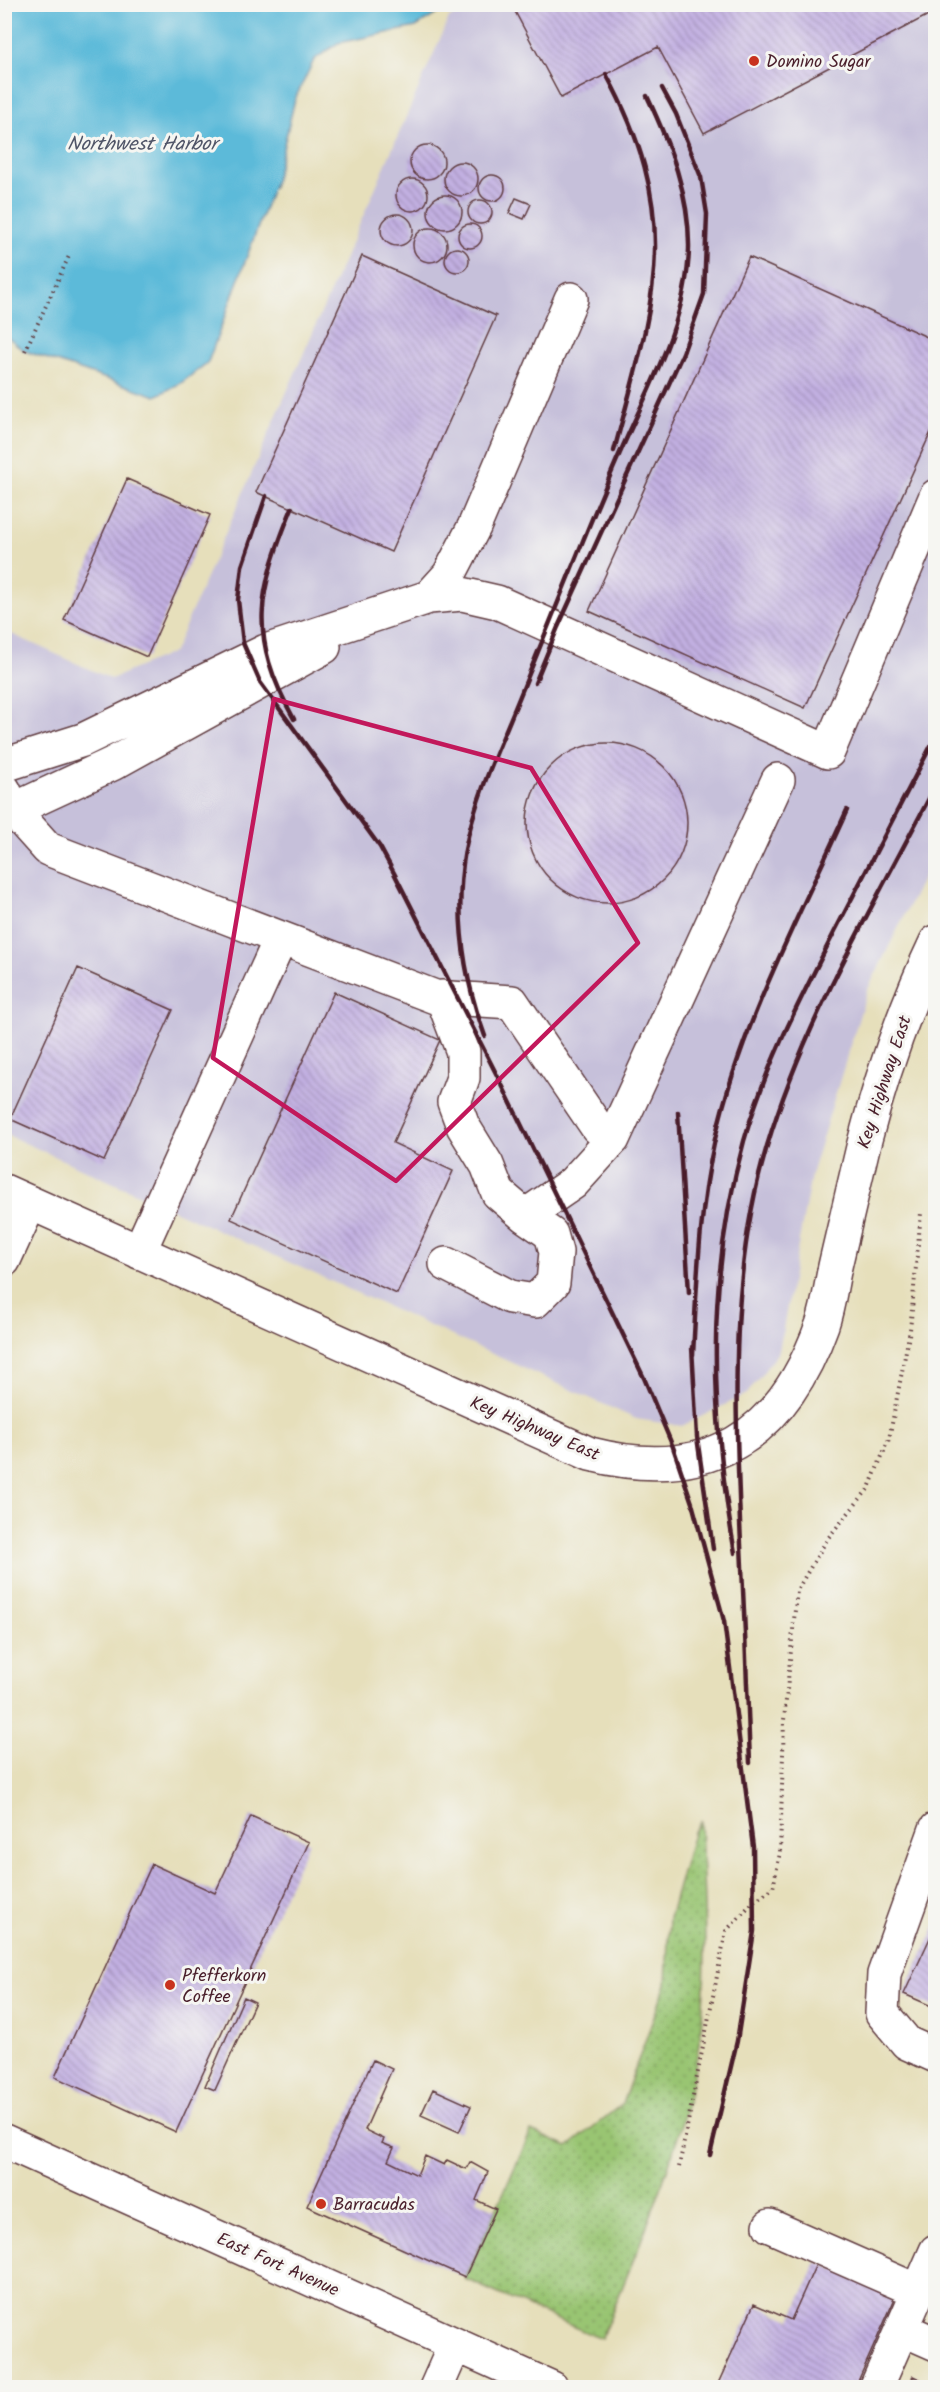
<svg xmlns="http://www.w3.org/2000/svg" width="940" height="2392" font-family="Kalam,sans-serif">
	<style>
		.industrial { fill: #c6c0da }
		.grass { fill: url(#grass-dots); stroke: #72724e; stroke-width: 1.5 }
		.water { fill: #5bbad9; stroke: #526c82; stroke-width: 1.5 }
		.building { fill: url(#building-back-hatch) }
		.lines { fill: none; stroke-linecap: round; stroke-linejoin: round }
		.minor-casing { stroke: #613c41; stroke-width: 36 }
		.path { stroke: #613c41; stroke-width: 4; stroke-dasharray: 1.5 4.5; stroke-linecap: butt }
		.minor { stroke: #fff; stroke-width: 33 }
		.rail { stroke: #4a1f2b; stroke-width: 4.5 }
		.marked { fill: none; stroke: #c2185b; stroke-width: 4.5; stroke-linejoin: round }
		.poi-dot { fill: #c8321e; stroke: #f6f6f2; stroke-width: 2 }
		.labels { text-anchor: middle; stroke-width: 6; stroke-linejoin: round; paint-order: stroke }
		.poi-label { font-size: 18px; fill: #4a1f2b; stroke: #f6f6f2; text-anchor: start }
		.street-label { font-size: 18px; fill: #4a1f2b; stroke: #f6f6f2 }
		.water-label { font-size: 20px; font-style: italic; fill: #505568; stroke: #f6f6f2 }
	</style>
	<defs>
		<pattern id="grass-dots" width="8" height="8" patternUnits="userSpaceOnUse" patternTransform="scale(1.5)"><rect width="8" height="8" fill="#99c572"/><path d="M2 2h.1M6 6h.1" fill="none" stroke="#7f9f5e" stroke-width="1.8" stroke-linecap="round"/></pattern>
		<pattern id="building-back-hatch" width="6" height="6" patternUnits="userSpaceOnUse" patternTransform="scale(1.5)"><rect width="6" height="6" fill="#c2b0e2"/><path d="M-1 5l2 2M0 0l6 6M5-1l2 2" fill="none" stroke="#a08fb7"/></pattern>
	</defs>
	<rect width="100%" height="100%" fill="#f6f6f2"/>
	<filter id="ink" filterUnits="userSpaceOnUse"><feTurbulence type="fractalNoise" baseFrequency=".0167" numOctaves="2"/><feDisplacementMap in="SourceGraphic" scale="12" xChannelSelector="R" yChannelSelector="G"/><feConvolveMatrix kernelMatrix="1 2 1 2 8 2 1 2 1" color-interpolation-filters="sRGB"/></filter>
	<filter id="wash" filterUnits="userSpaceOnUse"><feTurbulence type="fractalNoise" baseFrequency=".008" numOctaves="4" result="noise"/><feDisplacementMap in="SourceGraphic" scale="24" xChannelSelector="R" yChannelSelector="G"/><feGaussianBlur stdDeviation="1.35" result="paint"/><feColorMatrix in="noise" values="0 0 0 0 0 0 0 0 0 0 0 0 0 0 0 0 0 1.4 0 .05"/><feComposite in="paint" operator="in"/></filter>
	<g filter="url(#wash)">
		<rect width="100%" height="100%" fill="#e6dfbb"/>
		<path class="industrial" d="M 475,4 L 935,5 L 935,853 L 867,991 L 811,1175 L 779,1351 L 747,1394 L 682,1426 L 636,1419 L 5,1134 L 5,631 L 111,679 L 174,652 L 449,18 Z"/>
		<path class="grass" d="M 701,1821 C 703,1886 708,1952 702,2018 C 693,2122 641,2243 601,2339 L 465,2279 L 531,2131 L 568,2147 L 622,2104 L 666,1984 L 669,1918 L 693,1833 Z"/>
		<path class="water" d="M 4,5 L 5,4 L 451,5 L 416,27 L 338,43 L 314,60 L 295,99 L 276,178 L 208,362 L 181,383 L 156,396 L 25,351 L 5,335 Z"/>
		<g id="blocks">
			<path class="building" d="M 511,4 L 936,4 L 936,11 L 704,133 L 658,47 L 561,98 Z
				M410 162a17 17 0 1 1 34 0a17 17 0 1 1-34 0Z
				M444 179a17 17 0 1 1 34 0a17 17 0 1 1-34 0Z
				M479 188a13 13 0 1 1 26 0a13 13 0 1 1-26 0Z
				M396 195a16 16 0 1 1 32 0a16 16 0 1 1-32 0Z
				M428 212a17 17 0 1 1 34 0a17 17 0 1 1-34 0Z
				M 516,198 L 531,204 L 524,219 L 509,213 Z
				M468 212a12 12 0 1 1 24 0a12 12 0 1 1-24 0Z
				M381 230a16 16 0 1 1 32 0a16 16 0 1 1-32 0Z
				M458 236a12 12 0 1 1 24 0a12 12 0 1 1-24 0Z
				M413 245a17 17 0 1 1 34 0a17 17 0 1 1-34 0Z
				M445 260a12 12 0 1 1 24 0a12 12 0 1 1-24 0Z
				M 362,256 L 496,316 L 391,552 L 256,492 Z
				M 749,257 L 936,341 L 936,421 L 805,708 L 589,611 Z
				M 127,479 L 210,515 L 147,657 L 64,620 Z
				M527 823a80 80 0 1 1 160 0a80 80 0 1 1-160 0Z
				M 78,968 L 173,1010 L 104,1161 L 10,1119 Z
				M 334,992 L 440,1040 L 393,1143 L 453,1171 L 397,1294 L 231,1219 Z
				M 251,1816 L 309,1842 L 176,2132 L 55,2077 L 152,1864 L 215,1893 Z
				M 936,1925 L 936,2008 L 904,1994 Z
				M 244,1997 L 255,2002 L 215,2090 L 205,2086 Z
				M 373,2060 L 392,2069 L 365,2130 L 384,2139 L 382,2143 L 394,2148 L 388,2161 L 417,2175 L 425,2156 L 444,2165 L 447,2160 L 466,2169 L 470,2162 L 488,2172 L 476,2200 L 496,2209 L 465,2277 L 307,2206 Z
				M 433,2089 L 471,2106 L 459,2132 L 421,2115 Z
				M 817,2262 L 896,2296 L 855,2388 L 716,2388 L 754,2304 L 791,2320 Z
				M 913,2376 L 930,2384 L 928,2388 L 908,2388 Z"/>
		</g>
	</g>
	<g filter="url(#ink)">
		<use href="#blocks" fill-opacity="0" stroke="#613c41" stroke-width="1.5"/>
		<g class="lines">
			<g class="minor-casing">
				<path id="minor" d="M 429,597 L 462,594 L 497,602 L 828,752 L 936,496
					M 4,765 L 83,740 L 266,651 L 429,597 L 449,575 L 474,527 L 571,299
					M 4,790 L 13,810 L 48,849 L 435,997 L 512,1002 L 597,1127 L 613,1139 L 778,780
					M 4,814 L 112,764 L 324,647
					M 442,997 L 463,1052 L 463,1078 L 454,1102 L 463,1126 L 487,1165 L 498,1193 L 525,1216 L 551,1234 L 556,1252 L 553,1283 L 535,1301 L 510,1297 L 446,1264
					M 4,1191 L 590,1454 C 708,1484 782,1437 822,1325 C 829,1305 831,1283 836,1262 C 845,1224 854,1186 863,1147 C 881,1077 905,1007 936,942
					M 525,1216 L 573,1183 L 613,1139
					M 139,1252 L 280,940
					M 4,1260 L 30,1203
					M 936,1829 L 884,1974 L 882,2013 L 907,2043 L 936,2056
					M 4,2141 L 552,2388
					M 770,2226 L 904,2285
					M 902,2329 L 936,2344
					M 436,2388 L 455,2345
					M 876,2388 L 936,2251"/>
			</g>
			<path class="path" d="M 25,351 L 70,254
				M 679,2167 L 726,1931 L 754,1901 L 773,1888 L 780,1853 L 784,1720 L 797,1590 L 828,1538 L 869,1488 L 889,1439 L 910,1330 L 921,1213"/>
			<use href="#minor" class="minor"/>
			<path class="rail" d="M 606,74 C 685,219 654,302 614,451
				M 266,496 L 242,566 L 238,600 L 243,643 L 260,682 L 380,847 L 394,873 L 503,1087 L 644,1378 L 673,1447 L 692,1503 L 724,1621 L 753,1847 L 754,1931 L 737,2041 L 710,2155
				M 292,508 C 258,592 247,635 294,719
				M 535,683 L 558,627 L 683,353 L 704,294 L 707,214 L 701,177 L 676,114 L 662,88
				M 485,1036 C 463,976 454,914 465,850 C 476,794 503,739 524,686 C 557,606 588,525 623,446 C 651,383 687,319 689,249 C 690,195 670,145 647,96
				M 678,1112 L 689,1293
				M 692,1347 L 697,1437 L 713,1549
				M 693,1355 C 697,1283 699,1210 715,1139 C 740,1026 800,915 847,810
				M 735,1553 C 710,1414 706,1278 744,1141 C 765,1066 801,998 836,929 C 869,865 902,801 936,736
				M 750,1763 C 747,1683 744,1602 740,1522 C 735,1395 730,1270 767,1146 C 805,1019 875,903 936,785"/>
		</g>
	</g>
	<path class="marked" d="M 274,699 L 531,768 L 638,943 L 396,1181 L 213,1058 Z"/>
	<g class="poi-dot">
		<circle cx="754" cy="61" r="6"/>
		<circle cx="170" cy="1985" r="6"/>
		<circle cx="321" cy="2204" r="6"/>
	</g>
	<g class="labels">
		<g class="poi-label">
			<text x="766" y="67">Domino Sugar</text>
			<text x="182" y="1981">Pfefferkorn<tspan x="182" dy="21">Coffee</tspan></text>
			<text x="333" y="2210">Barracudas</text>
		</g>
		<g class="street-label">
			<text transform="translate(884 1082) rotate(-72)" y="6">Key Highway East</text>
			<text transform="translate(535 1428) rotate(23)" y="6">Key Highway East</text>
			<text transform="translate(278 2264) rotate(24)" y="6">East Fort Avenue</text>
		</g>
		<g class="water-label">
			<text x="142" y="150">Northwest Harbor</text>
		</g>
	</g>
	<rect width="940" height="2392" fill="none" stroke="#f6f6f2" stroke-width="24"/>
</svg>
